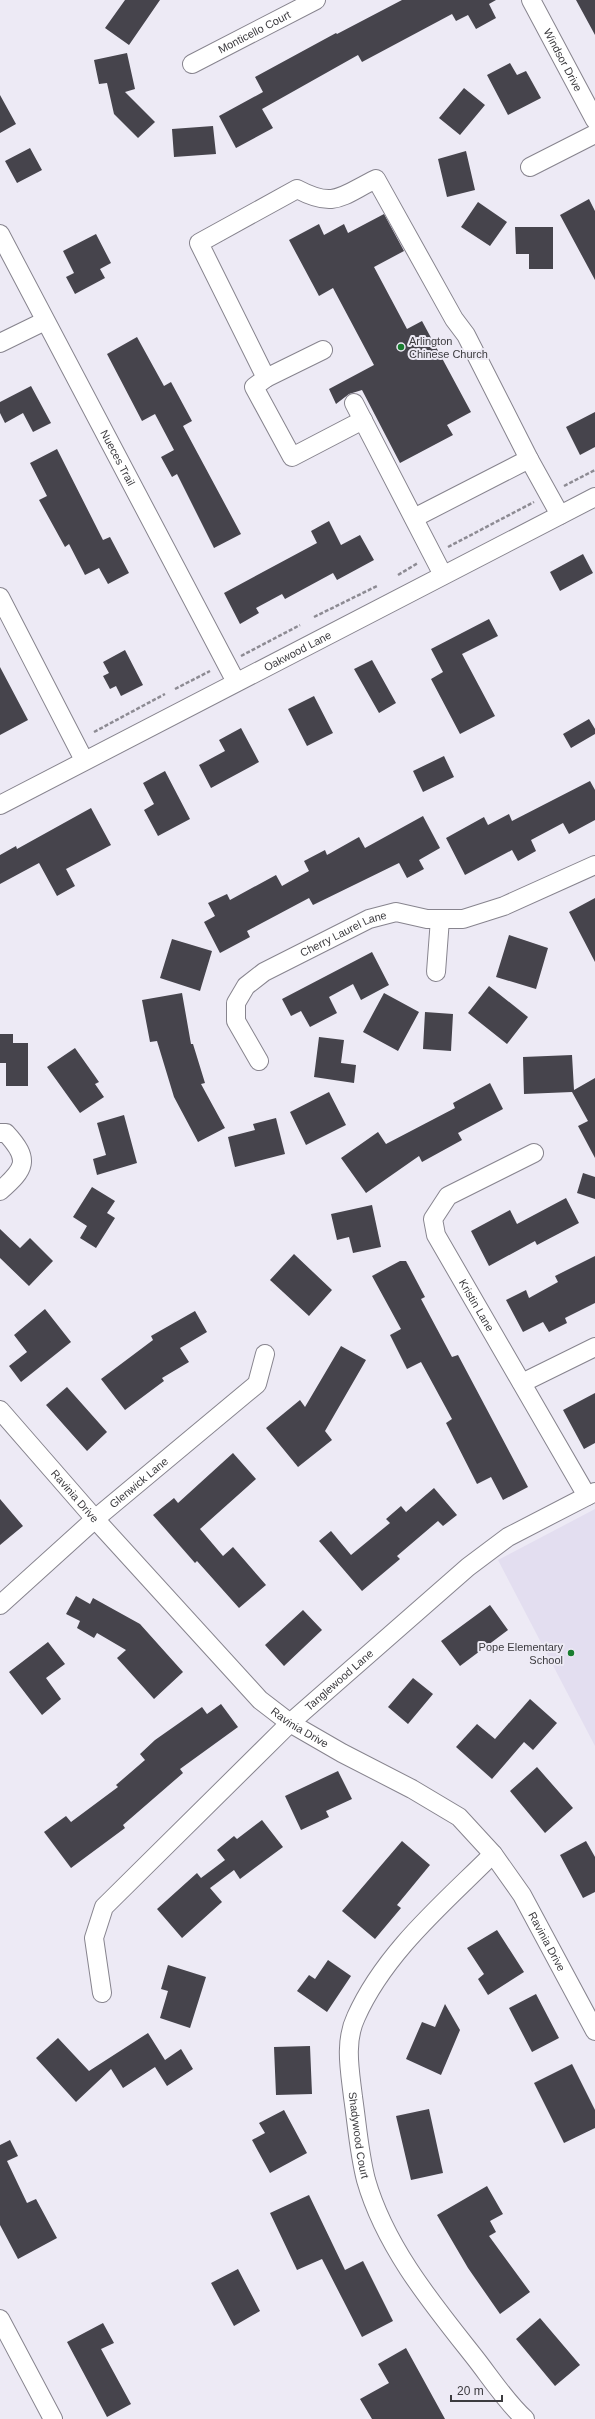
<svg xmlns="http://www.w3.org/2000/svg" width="595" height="2419" font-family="Helvetica,sans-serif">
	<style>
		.built { fill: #e3def0 }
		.building { fill: #46444c }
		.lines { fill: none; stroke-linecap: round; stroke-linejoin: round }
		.minor-casing { stroke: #87848e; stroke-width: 20 }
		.path { stroke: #8d8b93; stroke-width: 2.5; stroke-dasharray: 4 2; stroke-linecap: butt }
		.minor { stroke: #fff; stroke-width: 18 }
		.poi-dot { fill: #197d30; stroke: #edeaf5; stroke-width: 1.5 }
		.labels { text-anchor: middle; stroke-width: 4; stroke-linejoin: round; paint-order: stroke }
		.street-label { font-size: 11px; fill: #3c3b3f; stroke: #edeaf5 }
		.poi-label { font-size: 11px; fill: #3c3b3f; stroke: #edeaf5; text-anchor: start }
	</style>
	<rect width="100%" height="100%" fill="#edeaf5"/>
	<path class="built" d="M 595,1509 L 595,1746 L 498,1560 Z"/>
	<path class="building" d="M 125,0 L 160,0 L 129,45 L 105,28 Z
		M 402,0 L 496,0 L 489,4 L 496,18 L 476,29 L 468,15 L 456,21 L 452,14 L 362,62 L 358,55 L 262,109 L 273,128 L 236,148 L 219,116 L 263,92 L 255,77 L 336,33 L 337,34 Z
		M 576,0 L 595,0 L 595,35 Z
		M 127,53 L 135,89 L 125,92 L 155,122 L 138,138 L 114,114 L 107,83 L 99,84 L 94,60 Z
		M 510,63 L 517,75 L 526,71 L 541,98 L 508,115 L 487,75 Z
		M 464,88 L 485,105 L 460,135 L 439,118 Z
		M 0,95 L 16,124 L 0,133 Z
		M 213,126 L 216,154 L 174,157 L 172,129 Z
		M 30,148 L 42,170 L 17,183 L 5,161 Z
		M 466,151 L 475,190 L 447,197 L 438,159 Z
		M 589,199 L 595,211 L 595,280 L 560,215 Z
		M 478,202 L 507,222 L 490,246 L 461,227 Z
		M 384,214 L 404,251 L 374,267 L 407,329 L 422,321 L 471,412 L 447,425 L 453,435 L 400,463 L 362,390 L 349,394 L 336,404 L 329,389 L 374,365 L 333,288 L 319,296 L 289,240 L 319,224 L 324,235 L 344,224 L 348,233 Z
		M 515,227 L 553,227 L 553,269 L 529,269 L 529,254 L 516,254 Z
		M 96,234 L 111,263 L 100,269 L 105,278 L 75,294 L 66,277 L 74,273 L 63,251 Z
		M 137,337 L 164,386 L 171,382 L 192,421 L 183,426 L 241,534 L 214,548 L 177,474 L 172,477 L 161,457 L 174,450 L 155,414 L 142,421 L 107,354 Z
		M 31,386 L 51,423 L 33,432 L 23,413 L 5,423 L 0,413 L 0,402 Z
		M 595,412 L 595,447 L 580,455 L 566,427 Z
		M 57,449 L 103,540 L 110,537 L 129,573 L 108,584 L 99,568 L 85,575 L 69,544 L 65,547 L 39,500 L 47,496 L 30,463 Z
		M 329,521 L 341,545 L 360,535 L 374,560 L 337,580 L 333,573 L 285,599 L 282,594 L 256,608 L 259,613 L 240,624 L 224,593 L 317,543 L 311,531 Z
		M 583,554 L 593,573 L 560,591 L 550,572 Z
		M 489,619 L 498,636 L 462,654 L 495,716 L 460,734 L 431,679 L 443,672 L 431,649 Z
		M 125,650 L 143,685 L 121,696 L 116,686 L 110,689 L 103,676 L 109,673 L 103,662 Z
		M 372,660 L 396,703 L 379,713 L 354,669 Z
		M 0,667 L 28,720 L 0,735 Z
		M 314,696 L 333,733 L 307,746 L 288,709 Z
		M 589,719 L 595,729 L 595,734 L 571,748 L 563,734 Z
		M 241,728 L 259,762 L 211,788 L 199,765 L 225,751 L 219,740 Z
		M 444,756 L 454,777 L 423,792 L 413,771 Z
		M 165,771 L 190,819 L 158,836 L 144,810 L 154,804 L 143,783 Z
		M 590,781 L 595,790 L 595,820 L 569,834 L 563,823 L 531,840 L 536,851 L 518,861 L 512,850 L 465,875 L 446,838 L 484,817 L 488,825 L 509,814 L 512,821 Z
		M 91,808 L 111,845 L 66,869 L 75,886 L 57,896 L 39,863 L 0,884 L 0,855 L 16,846 L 17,849 Z
		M 423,816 L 440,848 L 419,860 L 424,869 L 407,878 L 399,863 L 313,905 L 309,898 L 247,931 L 250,937 L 220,953 L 204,922 L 215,916 L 208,903 L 227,894 L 230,900 L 276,875 L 282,886 L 309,871 L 304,861 L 325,850 L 327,855 L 359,837 L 365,848 Z
		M 595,898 L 595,962 L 569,912 Z
		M 509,935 L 548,948 L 536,989 L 496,977 Z
		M 172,939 L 212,951 L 200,991 L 160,978 Z
		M 372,952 L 389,985 L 361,1000 L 353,984 L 329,997 L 337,1013 L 310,1027 L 301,1011 L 291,1016 L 282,999 Z
		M 489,986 L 528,1017 L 507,1044 L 468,1013 Z
		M 182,993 L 191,1044 L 193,1044 L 205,1083 L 201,1084 L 225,1128 L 198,1142 L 174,1097 L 157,1041 L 150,1042 L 142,1000 Z
		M 384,993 L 419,1012 L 398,1051 L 363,1032 Z
		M 425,1012 L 453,1014 L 451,1051 L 423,1049 Z
		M 0,1034 L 13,1034 L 13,1043 L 28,1043 L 28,1086 L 6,1086 L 6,1063 L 0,1063 Z
		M 319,1037 L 344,1040 L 341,1063 L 356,1065 L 354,1083 L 314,1077 Z
		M 75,1048 L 99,1082 L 95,1084 L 104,1097 L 80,1113 L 47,1067 Z
		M 572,1055 L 574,1090 L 595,1078 L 595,1158 L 578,1126 L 588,1121 L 572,1092 L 524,1094 L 523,1057 Z
		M 490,1083 L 503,1109 L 458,1133 L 462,1140 L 422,1162 L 419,1156 L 366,1193 L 341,1158 L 378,1132 L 386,1144 L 455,1108 L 453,1103 Z
		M 329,1092 L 346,1125 L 306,1145 L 290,1112 Z
		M 124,1115 L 137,1163 L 97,1175 L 93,1159 L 106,1155 L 97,1123 Z
		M 276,1118 L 285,1154 L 235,1167 L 228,1137 L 255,1130 L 253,1124 Z
		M 583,1173 L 595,1177 L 595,1199 L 577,1193 Z
		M 92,1187 L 115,1201 L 107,1213 L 115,1218 L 96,1248 L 80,1238 L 87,1226 L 73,1217 Z
		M 566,1198 L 579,1223 L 537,1245 L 535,1241 L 489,1266 L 471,1231 L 510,1210 L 517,1224 Z
		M 372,1205 L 381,1247 L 353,1253 L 349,1237 L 337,1240 L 331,1214 Z
		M 0,1229 L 20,1248 L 30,1238 L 53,1261 L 29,1286 L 0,1258 Z
		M 294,1254 L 332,1290 L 309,1316 L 270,1280 Z
		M 595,1256 L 595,1303 L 565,1318 L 567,1323 L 549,1332 L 543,1322 L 523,1332 L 506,1300 L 526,1290 L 529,1298 L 558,1282 L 555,1276 Z
		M 400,1261 L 406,1261 L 425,1297 L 421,1299 L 452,1357 L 458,1355 L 528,1487 L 503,1500 L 491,1477 L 477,1484 L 446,1423 L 452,1419 L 421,1362 L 407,1369 L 390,1335 L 401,1329 L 372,1276 Z
		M 45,1309 L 71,1342 L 21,1382 L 9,1366 L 27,1352 L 14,1335 Z
		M 195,1311 L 207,1332 L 180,1348 L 189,1362 L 162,1378 L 164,1381 L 125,1410 L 101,1379 L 153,1340 L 151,1336 Z
		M 341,1346 L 366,1360 L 325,1431 L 332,1440 L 298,1467 L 266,1428 L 300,1400 L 305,1407 Z
		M 67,1387 L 107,1432 L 87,1451 L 46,1405 Z
		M 595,1393 L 595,1443 L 584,1449 L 563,1410 Z
		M 233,1453 L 256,1479 L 200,1529 L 223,1556 L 233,1547 L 266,1585 L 239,1608 L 197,1561 L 195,1563 L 153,1515 L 174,1498 L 178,1503 Z
		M 434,1488 L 457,1515 L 443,1526 L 438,1521 L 397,1556 L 400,1559 L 362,1591 L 319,1541 L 331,1531 L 351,1555 L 390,1523 L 386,1519 L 401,1506 L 406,1512 Z
		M 0,1499 L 23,1526 L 0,1545 Z
		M 76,1596 L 90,1604 L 93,1598 L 140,1624 L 183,1672 L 154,1699 L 117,1658 L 126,1650 L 97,1633 L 94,1638 L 77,1628 L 80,1621 L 66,1614 Z
		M 490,1605 L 508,1630 L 460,1666 L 441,1641 Z
		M 303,1610 L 322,1630 L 284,1666 L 265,1645 Z
		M 48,1642 L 65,1664 L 46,1678 L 61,1699 L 42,1715 L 9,1672 Z
		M 413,1678 L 433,1694 L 408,1724 L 388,1707 Z
		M 530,1699 L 557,1723 L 533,1750 L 524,1742 L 492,1779 L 456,1747 L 477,1724 L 495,1739 Z
		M 221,1704 L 238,1727 L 180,1769 L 183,1773 L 123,1825 L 125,1828 L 71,1868 L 44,1832 L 66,1816 L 71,1822 L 118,1787 L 116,1785 L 145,1760 L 140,1754 L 155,1740 L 202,1707 L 207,1714 Z
		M 537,1767 L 573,1808 L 545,1833 L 510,1791 Z
		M 338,1771 L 352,1799 L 326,1811 L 329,1817 L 301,1830 L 285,1796 Z
		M 262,1820 L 283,1847 L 240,1879 L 234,1870 L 210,1888 L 222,1902 L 182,1938 L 157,1909 L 197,1873 L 201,1878 L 225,1860 L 217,1850 L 234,1836 L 237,1839 Z
		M 402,1841 L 430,1865 L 397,1905 L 401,1908 L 375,1939 L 342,1911 Z
		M 586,1841 L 595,1857 L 595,1892 L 583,1898 L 560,1855 Z
		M 497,1930 L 524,1972 L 488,1995 L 478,1979 L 484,1974 L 467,1948 Z
		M 328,1960 L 351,1976 L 327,2012 L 297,1991 L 309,1975 L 315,1979 Z
		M 168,1965 L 206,1977 L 190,2028 L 160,2018 L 168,1991 L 161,1989 Z
		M 536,1994 L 559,2038 L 532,2052 L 509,2008 Z
		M 445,2004 L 460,2030 L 441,2075 L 406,2059 L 422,2022 L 435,2027 Z
		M 148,2033 L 165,2060 L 181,2049 L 193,2069 L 167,2086 L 155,2067 L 123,2088 L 111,2069 L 76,2102 L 36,2058 L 58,2038 L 89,2071 Z
		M 310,2046 L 312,2094 L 276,2095 L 274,2047 Z
		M 572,2064 L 595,2110 L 595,2128 L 564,2143 L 534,2083 Z
		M 429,2109 L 443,2173 L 411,2180 L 396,2116 Z
		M 284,2110 L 307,2153 L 270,2173 L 252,2140 L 265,2133 L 259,2123 Z
		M 10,2140 L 18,2156 L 7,2161 L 27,2203 L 36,2199 L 57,2238 L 18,2259 L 0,2225 L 0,2145 Z
		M 487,2186 L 503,2214 L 490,2221 L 496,2232 L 489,2236 L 530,2292 L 500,2314 L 468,2268 L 437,2215 Z
		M 309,2195 L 345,2270 L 363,2261 L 393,2321 L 362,2337 L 322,2259 L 297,2270 L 270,2213 Z
		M 238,2269 L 260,2311 L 234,2326 L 211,2283 Z
		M 540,2318 L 580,2365 L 555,2386 L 516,2339 Z
		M 103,2323 L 114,2343 L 101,2349 L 131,2404 L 107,2417 L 67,2342 Z
		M 406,2348 L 445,2419 L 372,2419 L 360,2399 L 389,2383 L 378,2364 Z"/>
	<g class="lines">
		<g class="minor-casing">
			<g id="minor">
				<path id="s1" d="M 531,0 L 595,120"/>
				<path id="s2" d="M 192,64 L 316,0"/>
				<path d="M 530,167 L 595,134"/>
				<path id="s3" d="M 0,234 L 236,682"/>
				<path d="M 0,343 L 45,321"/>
				<path d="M 266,378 L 323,350"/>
				<path d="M 354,403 L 443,575"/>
				<path d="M 363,420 L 292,457 L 254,387 L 266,378 L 199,243 L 297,189 C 335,209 341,196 376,179 L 454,319 L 466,335 L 529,459"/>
				<path d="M 414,518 L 529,459 L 560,515"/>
				<path d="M 0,597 L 84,760"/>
				<path id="s4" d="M 0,805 L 595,497"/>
				<path d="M 436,972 L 440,919"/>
				<path id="s5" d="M 259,1061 L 236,1021 L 236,1003 L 246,986 L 264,972 L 369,919 L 396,912 L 427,919 L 463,919 L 504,906 L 595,865"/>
				<path d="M 0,1133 L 6,1133 C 31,1160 25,1169 0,1191"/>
				<path id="s6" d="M 534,1153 L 448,1196 L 433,1219 L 436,1235 L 587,1496"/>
				<path d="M 522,1383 L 595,1347"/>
				<path id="s7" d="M 0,1410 L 95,1519 L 260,1700 L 290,1723 L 342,1753 L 412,1789 L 459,1817 L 493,1854 L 522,1895 L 595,2031"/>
				<path id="s8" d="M 0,1605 L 95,1519 L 257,1384 L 265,1354"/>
				<path id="s9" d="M 493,1854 C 444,1903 385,1952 356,2017 C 344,2042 350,2071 353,2097 C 357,2124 359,2153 366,2180 C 385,2246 430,2301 472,2354 C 489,2375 505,2401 525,2419"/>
				<path id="s10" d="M 102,1993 L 94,1938 L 104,1907 L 290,1723 L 468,1567 L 508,1537 L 595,1492"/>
				<path d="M 0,2319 L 53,2419"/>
			</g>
		</g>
		<path class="path" d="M 564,486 L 595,470
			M 448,547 L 534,502
			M 398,575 L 418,563
			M 314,617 L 377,586
			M 241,656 L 300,625
			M 175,689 L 210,671
			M 94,732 L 165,694"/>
		<use href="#minor" class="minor"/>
	</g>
	<g class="poi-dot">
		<circle cx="401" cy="347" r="4"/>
		<circle cx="571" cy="1653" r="4"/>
	</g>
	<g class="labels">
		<g class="street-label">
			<text dy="4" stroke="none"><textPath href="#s2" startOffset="70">Monticello Court</textPath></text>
			<text dy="4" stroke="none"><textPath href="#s1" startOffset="68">Windsor Drive</textPath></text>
			<text dy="4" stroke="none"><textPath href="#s3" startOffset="253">Nueces Trail</textPath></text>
			<text dy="4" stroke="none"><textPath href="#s4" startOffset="335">Oakwood Lane</textPath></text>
			<text dy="4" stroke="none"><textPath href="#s5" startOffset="195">Cherry Laurel Lane</textPath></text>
			<text dy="4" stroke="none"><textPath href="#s6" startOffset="221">Kristin Lane</textPath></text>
			<text dy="4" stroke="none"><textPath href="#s8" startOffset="185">Glenwick Lane</textPath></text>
			<text dy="4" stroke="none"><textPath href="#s7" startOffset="114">Ravinia Drive</textPath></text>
			<text dy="4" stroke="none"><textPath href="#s10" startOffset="415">Tanglewood Lane</textPath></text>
			<text dy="4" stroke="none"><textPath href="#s7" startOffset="438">Ravinia Drive</textPath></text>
			<text dy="4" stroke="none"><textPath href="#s7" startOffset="774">Ravinia Drive</textPath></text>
			<text dy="4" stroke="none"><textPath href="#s9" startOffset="334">Shadywood Court</textPath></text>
		</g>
		<g class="poi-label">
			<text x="409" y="345">Arlington<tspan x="409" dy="13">Chinese Church</tspan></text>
			<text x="563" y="1651" text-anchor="end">Pope Elementary<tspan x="563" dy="13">School</tspan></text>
		</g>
	</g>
	<path d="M451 2395v6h51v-6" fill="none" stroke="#3c3b3f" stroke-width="2"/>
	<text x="457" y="2395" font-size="12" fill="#3c3b3f" stroke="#edeaf5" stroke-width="3" paint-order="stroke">20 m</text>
</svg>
